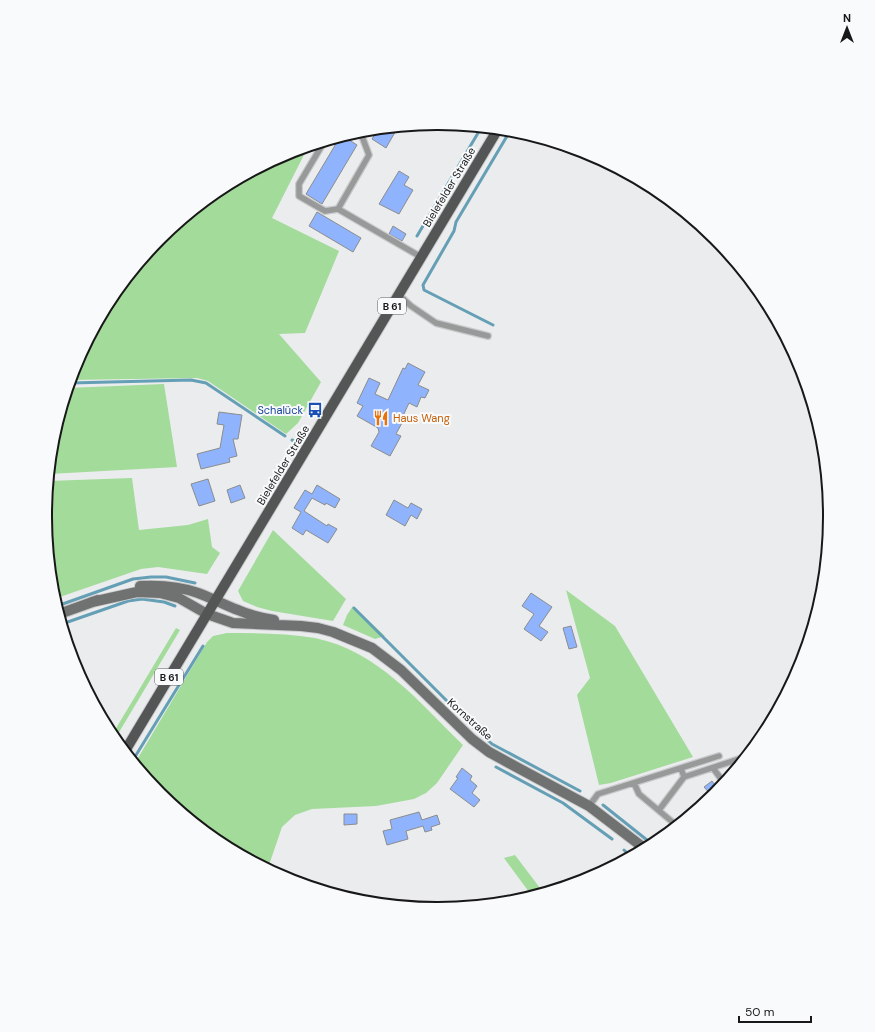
<svg xmlns="http://www.w3.org/2000/svg" width="875" height="1032" viewBox="0 0 875 1032" font-family="'DM Sans',sans-serif">
	<style>
		.green { fill: #a3db9b }
		.lines { fill: none; stroke-linecap: round; stroke-linejoin: round }
		.stream { stroke: #659fb5; stroke-width: 3 }
		.building { fill: #8fb3fd; stroke: #8b8c8d }
		.lane-casing { stroke: #c9cacc; stroke-width: 8 }
		.secondary-casing { stroke: #c9cacc; stroke-width: 12 }
		.primary-casing { stroke: #c9cacc; stroke-width: 12 }
		.lane { stroke: #989999; stroke-width: 5.5 }
		.secondary { stroke: #707171; stroke-width: 10 }
		.primary { stroke: #545555; stroke-width: 10 }
		.labels { text-anchor: middle; dominant-baseline: central; stroke-width: 4; stroke-linejoin: round; paint-order: stroke }
		.shield { fill: #f9fafb; stroke: #5c5c5d; stroke-width: 1 }
		.shield-label { font-size: 10px; font-weight: bold; fill: #181819 }
		.street-label { font-size: 11px; fill: #181819; stroke: #f9fafb }
		.transit-label { font-size: 11px; fill: #164399; stroke: #f9fafb; text-anchor: end }
		.food-label { font-size: 11px; fill: #c56008; stroke: #f9fafb; text-anchor: start }
		.rim { fill: none; stroke: #181819; stroke-width: 2 }
	</style>
	<rect width="100%" height="100%" fill="#ebecee"/>
	<!-- green -->
	<path class="green" d="M308,147L272,218L339,251L305,333L279,334L321,382L298,423L286,434L208,381L197,378L70,380L75,366L111,298L160,238L220,190L288,153Z
		M164,384L177,467L49,474L53,439L68,388Z
		M132,478L139,530L188,525L208,519L212,547L220,553L207,574L158,567L141,569L54,599L53,592L45,516L48,481Z
		M273,530L346,599L333,621L272,611L257,607L243,601L238,591Z
		M566,590L615,626L693,757L611,783L599,785L577,695L590,678Z
		M353,606L385,636L375,639L343,625L347,615Z
		M176,628L180,630L115,739L112,735Z
		M227,633C257,633 287,633 315,638C378,651 420,703 463,745L437,783L426,793L414,799L376,806L312,809L295,815L282,827L268,868L219,842L160,793L135,763L207,642L213,636Z
		M515,855L543,892L532,896L504,858Z"/>
	<g class="lines">
		<!-- stream -->
		<path class="stream" d="M417,236L481,128
			M493,325L424,290L423,285L454,231L456,222L510,131
			M70,383L191,380L206,383L285,436
			M292,440L299,443
			M57,606L133,579L151,577H166L195,583
			M354,608L473,727
			M62,624L128,601L142,599L164,602L175,606
			M480,733L492,744L580,791
			M133,760L203,646
			M496,767L563,803L612,839
			M603,805L652,844
			M624,850L630,856
			M604,870L610,863"/>
	</g>
	<!-- building -->
	<path class="building" d="M398,127L386,148L372,139L378,129Z
		M343,136L357,145L322,204L306,194L340,137Z
		M399,171L409,177L404,185L413,190L399,214L379,204Z
		M317,212L361,238L353,252L309,226Z
		M393,226L406,234L402,241L389,234Z
		M408,363L425,372L418,385L429,390L425,398L421,397L417,407L409,403L401,420L403,421L396,434L401,436L390,456L371,446L379,432L378,428L357,416L363,406L357,403L369,378L380,383L375,394L388,400L403,368L405,369Z
		M219,412L242,415L238,439H233L237,456L229,458L230,462L201,469L197,454L220,448L224,425L217,424Z
		M208,479L215,501L199,506L191,484Z
		M240,485L245,498L231,503L227,490Z
		M317,485L340,499L335,508L326,503L325,505L312,498L304,511L327,526L328,524L337,529L328,543L306,530L303,535L292,528L301,512L294,508L305,490L312,494Z
		M394,500L408,508L411,503L422,509L417,519L411,515L405,526L386,515Z
		M531,593L552,607L539,626L548,632L541,641L524,629L534,614L522,606Z
		M571,626L577,647L569,649L563,628Z
		M462,768L472,776L470,780L477,786L472,793L480,800L474,807L450,789L458,778L456,777Z
		M712,781L718,789L712,796L704,787Z
		M419,812L422,820L437,815L440,824L431,827L432,830L425,832L423,826L406,831L408,839L387,845L383,831L392,829L390,820Z
		M344,814H357V824L344,825Z"/>
	<g class="lines">
		<defs>
			<path id="lane" d="M324,142L299,184V196L325,211L338,209L421,257
				M338,209L369,155L360,131
				M399,295L411,306L436,323L488,336
				M713,768L724,783
				M684,777L745,757
				M634,783L639,794L676,825
				M589,806L598,794L719,756
				M659,810L684,777L681,768"/>
			<path id="secondary" d="M140,586C160,585 179,586 198,593C212,598 224,605 238,610C249,615 262,618 274,620
				M92,602L137,592L160,593L179,598L207,614L233,623L301,626L318,628L333,632L372,648L401,670L472,739L489,752L509,763L589,806L644,848
				M59,614L98,600"/>
			<path id="primary" d="M125,751L498,129"/>
		</defs>
		<!-- lane casing -->
		<use href="#lane" class="lane-casing"/>
		<!-- secondary casing -->
		<use href="#secondary" class="secondary-casing"/>
		<!-- primary casing -->
		<use href="#primary" class="primary-casing"/>
		<!-- lane -->
		<use href="#lane" class="lane"/>
		<!-- secondary -->
		<use href="#secondary" class="secondary"/>
		<!-- primary -->
		<use href="#primary" class="primary"/>
	</g>
	<!-- icons -->
	<defs>
		<symbol id="bus-bare" viewBox="-9 -9 18 18"><path d="M-5-6H5V4H4V6H2V4H-2V6H-4V4H-5ZM-3.5-4V0h7V-4ZM-3.5 1.2v1.5H-2V1.2ZM2 1.2v1.5H3.5V1.2Z" fill="#1a4fb4" stroke="#f9fafb" stroke-width="2.5" paint-order="stroke"/></symbol>
		<symbol id="restaurant-bare" viewBox="-9 -9 18 18"><path d="M-5-6h1v4h1v-4h1v4h1v-4h1v5L-1.5 .5V6h-2V.5L-5-1ZM5-6V6H3V1.5H1.5Q1.5-4 5-6Z" fill="#e8710a" stroke="#f9fafb" stroke-width="2.5" paint-order="stroke"/></symbol>
	</defs>
	<g fill-rule="evenodd">
		<use href="#bus-bare" x="304" y="399" width="22" height="22"/>
		<use href="#restaurant-bare" x="370" y="407" width="22" height="22"/>
	</g>
	<g class="labels">
		<!-- shield labels -->
		<g class="shield">
			<rect x="378" y="298" width="28" height="16" rx="3"/>
			<rect x="155" y="669" width="28" height="16" rx="3"/>
		</g>
		<g class="shield-label">
			<text x="392" y="306">B 61</text>
			<text x="169" y="677">B 61</text>
		</g>
		<!-- street labels -->
		<g class="street-label">
			<text transform="translate(449 187) rotate(-59)">Bielefelder Straße</text>
			<text transform="translate(283 465) rotate(-59)">Bielefelder Straße</text>
			<text transform="translate(470 719) rotate(42)">Kornstraße</text>
		</g>
		<!-- transit labels -->
		<g class="transit-label">
			<text x="303" y="410">Schalück</text>
		</g>
		<!-- food labels -->
		<g class="food-label">
			<text x="393" y="418">Haus Wang</text>
		</g>
	</g>
	<!-- crop -->
	<path d="M0 0H875V1032H0ZM437 130H438A385 385 0 0 1 823 515V517A385 385 0 0 1 438 902H437A385 385 0 0 1 52 517V515A385 385 0 0 1 437 130Z" fill="#f9fafb" fill-rule="evenodd"/>
	<path class="rim" d="M437 130H438A385 385 0 0 1 823 515V517A385 385 0 0 1 438 902H437A385 385 0 0 1 52 517V515A385 385 0 0 1 437 130Z"/>
	<!-- north arrow -->
	<g transform="translate(847 28)" stroke="#f9fafb" stroke-width="3" paint-order="stroke">
	<path d="M0-3L7 15L0 10L-7 15Z" fill="#181819"/>
	<text y="-6" font-size="11" font-weight="bold" text-anchor="middle" fill="#181819">N</text>
	</g>
	<!-- scale -->
	<path d="M739 1016v6h72v-6" fill="none" stroke="#181819" stroke-width="2"/>
	<text x="745" y="1016" font-size="12" fill="#181819" stroke="#f9fafb" stroke-width="3" paint-order="stroke">50 m</text>
</svg>
